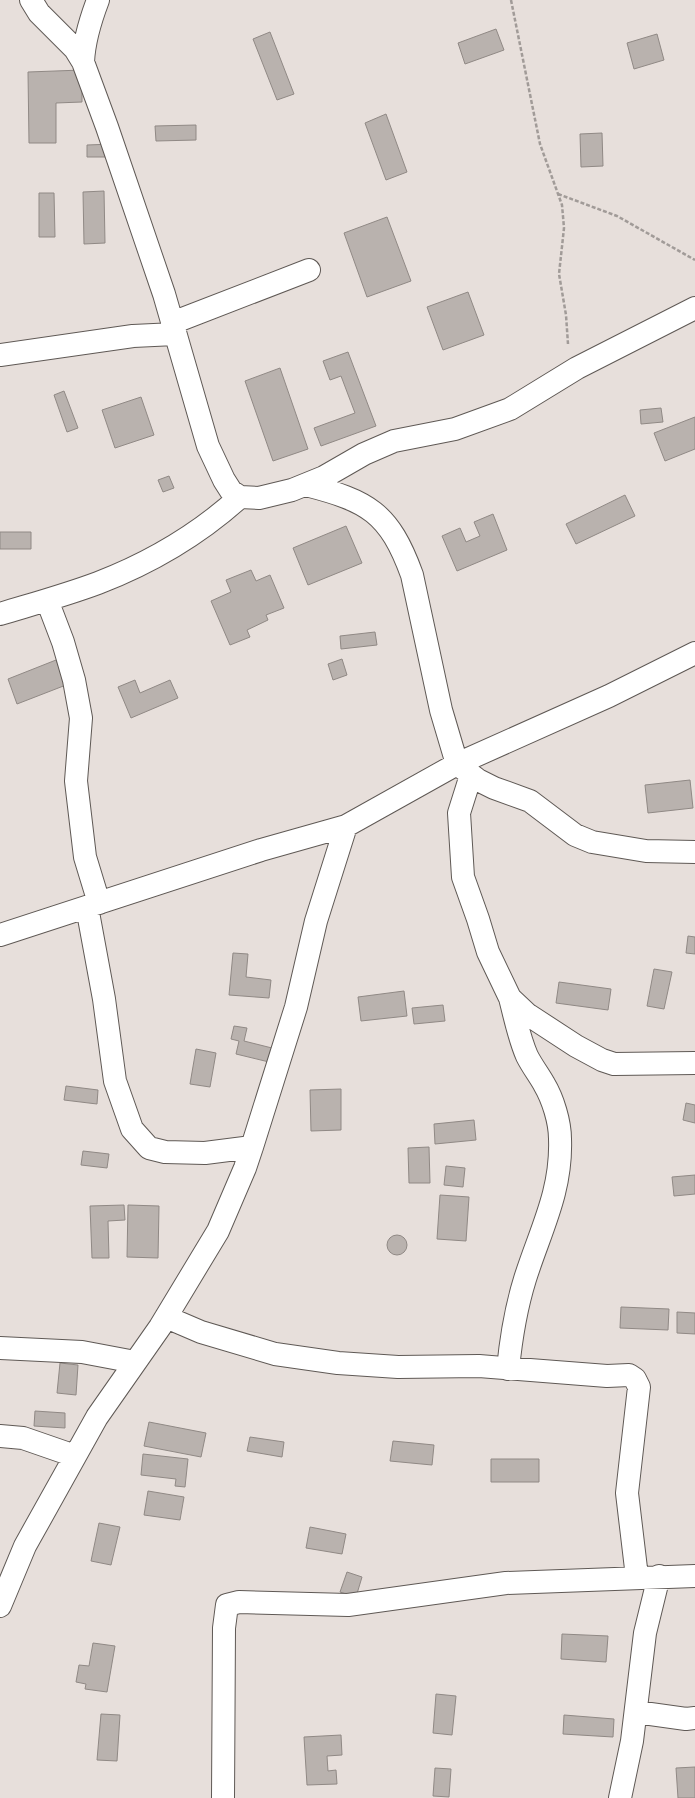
<svg xmlns="http://www.w3.org/2000/svg" width="695" height="1798" viewBox="0 0 695 1798" font-family="Lato,sans-serif">
	<style>
		.building { fill: #b9b2ae; stroke: #908985 }
		.lines { fill: none; stroke-linecap: round; stroke-linejoin: round }
		.street-casing { stroke: #5f5955; stroke-width: 24 }
		.path { stroke: #a19b98; stroke-width: 2.5; stroke-dasharray: 4 2; stroke-linecap: butt }
		.street { stroke: #fff; stroke-width: 22 }
	</style>
	<rect width="100%" height="100%" fill="#e7dfdb"/>
	<!-- building -->
	<path class="building" d="M496,29L504,50L465,64L458,43Z
		M270,32L294,94L277,100L253,39Z
		M657,34L664,60L634,69L627,43Z
		M82,70V102L56,103V143H29L28,72Z
		M386,114L407,172L386,180L365,123Z
		M196,125V140L156,141L155,126Z
		M602,133L603,166L581,167L580,134Z
		M113,144V157H87V145Z
		M104,191L105,243L84,244L83,192Z
		M39,193H54L55,237H39Z
		M387,217L411,281L367,297L344,233Z
		M468,292L484,335L443,350L427,307Z
		M348,352L376,426L321,446L314,428L355,413L341,376L330,380L323,361Z
		M280,368L308,449L273,461L245,381Z
		M64,391L78,428L67,432L54,395Z
		M141,397L154,435L115,448L102,410Z
		M661,408L663,422L641,424L640,410Z
		M695,417V449L665,461L654,433Z
		M169,476L174,488L163,492L158,480Z
		M625,495L635,516L576,544L566,524Z
		M493,514L507,550L457,571L442,536L460,528L466,542L480,536L474,522Z
		M346,526L362,563L308,585L293,548Z
		M0,532H31V549H0Z
		M251,570L256,581L270,575L284,608L266,615L268,620L247,630L250,637L230,645L211,601L231,592L226,580Z
		M375,632L377,645L341,649L340,636Z
		M342,659L347,675L333,680L328,664Z
		M56,660L66,685L17,704L8,679Z
		M135,680L140,693L170,680L178,698L131,718L118,687Z
		M690,780L693,808L648,813L645,785Z
		M688,936L695,937V954L686,953Z
		M233,953L248,954L246,977L271,980L269,998L229,995Z
		M654,969L672,972L664,1009L647,1006Z
		M559,982L611,989L608,1010L556,1003Z
		M404,991L407,1016L361,1021L358,997Z
		M443,1005L445,1021L414,1024L412,1008Z
		M234,1026L247,1028L244,1041L272,1048L269,1062L236,1054L239,1041L231,1039Z
		M196,1049L216,1053L210,1087L190,1084Z
		M66,1086L98,1090L97,1104L64,1100Z
		M341,1089V1130L311,1131L310,1090Z
		M686,1103L695,1105V1123L683,1120Z
		M474,1120L476,1140L435,1144L434,1124Z
		M429,1147L430,1183H409L408,1148Z
		M83,1151L109,1154L107,1168L81,1165Z
		M446,1166L465,1168L463,1187L444,1185Z
		M695,1175V1194L674,1196L672,1177Z
		M440,1195L469,1197L466,1241L437,1239Z
		M124,1205L125,1220L108,1221L109,1258H92L90,1206Z
		M128,1205L159,1206L158,1258L127,1257Z
		M387 1245a10 10 0 1 1 20 0a10 10 0 1 1-20 0Z
		M621,1307L669,1309L668,1330L620,1328Z
		M677,1312L695,1313V1334L677,1333Z
		M60,1363L78,1365L76,1395L57,1393Z
		M35,1411L65,1413V1428L34,1426Z
		M149,1422L206,1433L201,1457L144,1446Z
		M250,1437L284,1442L282,1457L247,1451Z
		M393,1441L434,1445L432,1465L390,1461Z
		M143,1454L188,1459L185,1487L175,1486L176,1479L141,1475Z
		M491,1459H539V1482H491Z
		M148,1491L184,1497L180,1520L144,1515Z
		M99,1523L120,1527L111,1565L91,1561Z
		M310,1527L346,1534L342,1554L306,1548Z
		M347,1572L362,1577L356,1597L340,1592Z
		M562,1634L608,1636L606,1662L561,1659Z
		M93,1643L115,1646L107,1692L85,1689L86,1684L76,1682L79,1665L89,1666Z
		M436,1694L456,1696L452,1735L433,1733Z
		M101,1714L120,1715L117,1761L97,1760Z
		M564,1715L614,1719L613,1737L563,1734Z
		M341,1735L342,1755L327,1756L328,1771L336,1770L337,1784L307,1785L304,1737Z
		M695,1767V1798H678L676,1768Z
		M435,1768L451,1769L449,1797L433,1796Z"/>
	<g class="lines">
		<defs>
			<path id="street" d="M31,0L39,13L75,49L83,62L107,127L164,294L208,446L224,480L231,491L240,497L259,498L292,490L324,477L364,454L394,441L455,429L510,409L577,368L695,308
				M83,62C84,40 90,21 98,0
				M172,323L309,270
				M0,355L133,336L175,334
				M306,485C368,501 389,512 412,575L441,710L457,764L478,780L494,788L530,801L575,835L592,842L646,851L695,852
				M47,600L63,642L74,680L81,718L76,781L85,857L99,903
				M0,614C33,604 66,595 98,583C150,563 199,534 240,497
				M471,775L459,813L463,877L478,919L488,952L510,998L527,1014L576,1046L602,1060L614,1064L695,1063
				M87,907L104,999L115,1081L132,1129L149,1148L165,1152L205,1153L252,1147
				M0,935L261,850L346,826L457,764L609,696L695,653
				M166,1317L201,1332L275,1354L338,1363L398,1367L479,1366L607,1376L629,1375L635,1379L639,1387L627,1493L637,1577
				M0,1348L82,1352L135,1362
				M508,1369C511,1338 516,1308 525,1279C540,1231 562,1192 560,1139C560,1122 553,1099 544,1084C539,1075 532,1066 527,1056C519,1038 515,1017 510,998
				M0,1436L23,1438L75,1456
				M0,1606L25,1546L97,1417L160,1327L218,1231L245,1168L252,1147L296,1007L316,921L346,826
				M636,1712L686,1719L695,1718
				M223,1798L224,1628L227,1605L239,1602L348,1605L506,1583L695,1576
				M620,1798L632,1741L645,1633L659,1576"/>
		</defs>
		<!-- street casing -->
		<use href="#street" class="street-casing"/>
		<!-- path -->
		<path class="path" d="M511,0L540,144L562,205L564,228L559,274L566,315L568,344
			M558,194L617,216L695,260"/>
		<!-- street -->
		<use href="#street" class="street"/>
	</g>
</svg>
